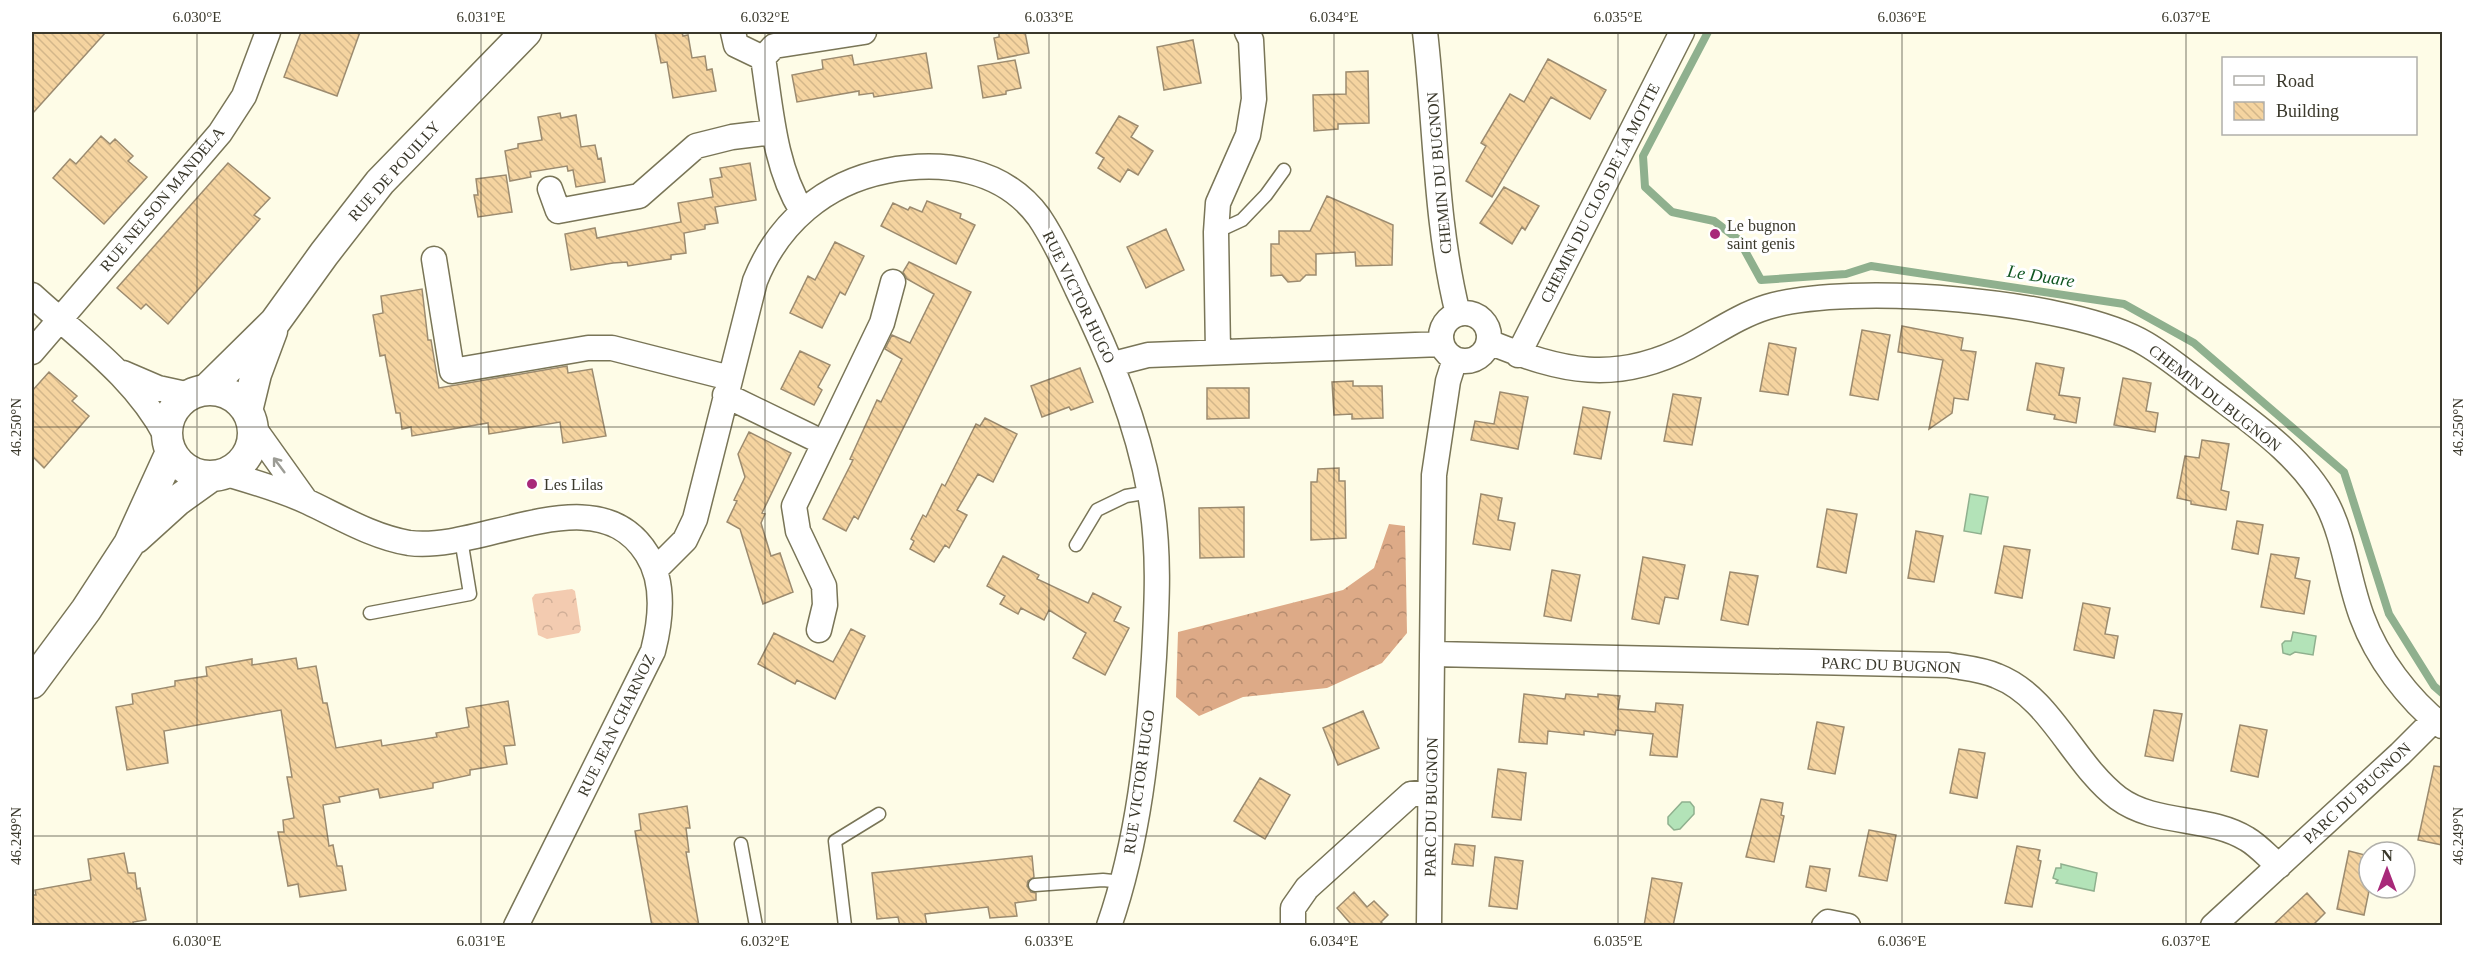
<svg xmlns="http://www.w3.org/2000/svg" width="2474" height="957" viewBox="0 0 2474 957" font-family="'Times New Roman',serif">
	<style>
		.forest { fill: url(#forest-crowns) }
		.park { fill: url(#park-crowns) }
		.water { fill: #b3e3b8; stroke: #8fb08e; stroke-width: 1.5 }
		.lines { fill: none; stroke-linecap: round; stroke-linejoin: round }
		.stream { stroke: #8fb08e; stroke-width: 8 }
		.building { fill: url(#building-back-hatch); stroke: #9c8b6f; stroke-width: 1.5 }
		.service-casing { stroke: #797557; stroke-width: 15 }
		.minor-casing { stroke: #797557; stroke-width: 27 }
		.tertiary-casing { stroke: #797557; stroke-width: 33 }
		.service { stroke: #fff; stroke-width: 12 }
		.minor { stroke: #fff; stroke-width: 24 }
		.tertiary { stroke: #fff; stroke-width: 30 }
		.oneway { stroke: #9c9c95 }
		.ticks { fill: none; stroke: #3a382b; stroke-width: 1.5; stroke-opacity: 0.45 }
		.poi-dot { fill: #a82979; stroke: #fff; stroke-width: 2 }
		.labels { text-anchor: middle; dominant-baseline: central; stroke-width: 6; stroke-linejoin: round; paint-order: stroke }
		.street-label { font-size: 16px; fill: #3a382b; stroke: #fff }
		.poi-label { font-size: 16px; fill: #3a382b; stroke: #fff; text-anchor: start }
		.water-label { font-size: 18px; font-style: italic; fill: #115622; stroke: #fff }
		.neatline { fill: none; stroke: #3a382b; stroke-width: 2 }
		.ticks-label { font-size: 15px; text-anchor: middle; fill: #3a382b }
	</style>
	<defs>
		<pattern id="forest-crowns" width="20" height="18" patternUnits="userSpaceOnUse" patternTransform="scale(1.5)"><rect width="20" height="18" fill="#ddaa87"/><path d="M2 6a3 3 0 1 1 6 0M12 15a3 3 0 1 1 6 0" fill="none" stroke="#b48b6f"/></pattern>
		<pattern id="park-crowns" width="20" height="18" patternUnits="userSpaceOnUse" patternTransform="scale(1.5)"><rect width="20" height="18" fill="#f3cbb0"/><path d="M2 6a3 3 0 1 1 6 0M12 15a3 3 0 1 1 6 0" fill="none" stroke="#d1af98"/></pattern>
		<pattern id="building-back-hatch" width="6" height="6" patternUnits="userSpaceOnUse" patternTransform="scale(1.5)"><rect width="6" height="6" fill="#f5d4a0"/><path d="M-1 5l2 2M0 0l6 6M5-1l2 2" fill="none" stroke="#d3b78a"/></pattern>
	</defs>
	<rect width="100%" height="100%" fill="#fefce7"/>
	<!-- forest -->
	<path class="forest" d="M1389,524L1405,526L1407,633L1382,663L1327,688L1243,697L1199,716L1176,697L1178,632L1343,590L1374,568Z"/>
	<!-- park -->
	<path class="park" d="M572,589L575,591L581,630L579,633L547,639L538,635L532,598L535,594Z"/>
	<!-- water -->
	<path class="water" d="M1970,494L1988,497L1981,534L1964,531Z
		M2293,632L2316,636L2313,655L2295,652L2290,655L2283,653L2282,644L2285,641H2291Z
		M1682,802H1690L1694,807V814L1680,829L1674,830L1668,824V817Z
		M2061,864L2097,873L2094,891L2056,883L2058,880L2053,878L2056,868H2061Z"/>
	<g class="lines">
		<!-- stream -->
		<path class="stream" d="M1708,32L1643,156L1645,187L1672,212L1714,221L1739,240L1761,280L1846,274L1871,266L2124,304L2194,343L2344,472L2389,614L2434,686L2442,693"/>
	</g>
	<!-- building -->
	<path class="building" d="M32,32H106L32,114Z
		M301,32H360L337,96L284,77Z
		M655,32H682L683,36L688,35L692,58L705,56L707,70L712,69L716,91L673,98L667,62L661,63Z
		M999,32H1025L1029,53L998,59L994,38L999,37Z
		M1193,40L1201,83L1164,90L1157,47Z
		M926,53L932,88L874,97L873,93L859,95V91L797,102L792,75L823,69L822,60L852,55L854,65Z
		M1548,59L1606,90L1590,119L1551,97L1492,197L1466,181L1486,146L1481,143L1510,94L1524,102Z
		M1015,60L1021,88L1006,91V94L983,98L978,66Z
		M1368,71L1369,123L1338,124V129L1314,131L1313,95L1346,94V72Z
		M560,113L561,118L576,115L581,147L595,145L598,159L601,158L605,182L576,187L573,170L568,171L567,166L530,172L531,177L510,181L505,151L518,148V144L542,140L538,117Z
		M1119,116L1138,126L1131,137L1153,151L1138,175L1128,169L1120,182L1098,168L1104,158L1096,153Z
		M101,136L110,144L115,139L133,156L128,161L147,177L104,224L53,178L70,159L76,164Z
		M228,163L270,198L254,215L260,219L168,324L146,304L141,309L117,288Z
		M750,163L756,200L715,207L718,223L705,225V229L684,233L686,253L671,255V259L628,266L627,262L613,263L571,270L565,234L595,228L597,238L681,222L678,203L713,197L710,179L722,177L720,168Z
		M506,175L512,212L478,217L474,195H478L476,179Z
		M1504,187L1539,206L1525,230L1522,227L1512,244L1480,223Z
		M1327,196L1393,225L1392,265L1356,266L1355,252L1316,254V275H1306L1300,281L1288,282L1282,275L1271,276V244H1279V231H1310Z
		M927,201L961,214L960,218L975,225L956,264L881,226L893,203L908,210L910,207L922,212Z
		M1166,229L1184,270L1146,288L1127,247Z
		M835,242L864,256L845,295L840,292L822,328L790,313L808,276L815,280Z
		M909,262L971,292L858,519L854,516L846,531L823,519L853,460L850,459L877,400L881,402L902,359L885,349L892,335L910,343L934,294L907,279L903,272Z
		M422,289L428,340H431L439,388L567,366L568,373L592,369L606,436L563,443L560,422L489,434L488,423L412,436L411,427L402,429L400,413H396L385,355L380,356L373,315L383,313L381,296Z
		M1902,326L1963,338L1961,350L1976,352L1968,400L1954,398L1952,413L1929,429L1943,360L1898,352Z
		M1862,330L1890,335L1878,400L1850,395Z
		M1769,343L1796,348L1788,395L1760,391Z
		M800,351L830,365L818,387L822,390L814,405L781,389Z
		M2036,363L2064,368L2059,395L2080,398L2076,423L2054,419L2055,415L2027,410Z
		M1080,368L1093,402L1071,410L1069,407L1042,417L1031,386Z
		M49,372L77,396L72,401L89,416L44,468L32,456V391Z
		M2123,378L2151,383L2146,411L2158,413L2155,432L2114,425Z
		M1353,381V386H1382L1383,418L1352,419V414L1334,415L1332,382Z
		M1207,388H1249V418L1207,419Z
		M1500,392L1528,397L1518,449L1471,440L1475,421L1494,424Z
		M1673,394L1701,398L1692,445L1664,441Z
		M1583,407L1610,412L1601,459L1574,454Z
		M985,418L1017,434L993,482L978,474L957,510L967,515L949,548L945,545L934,562L910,549L914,541L911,539L923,515L926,517L942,484L945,486L976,424L980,426Z
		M749,432L791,453L762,513L765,514L761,523L771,556L780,553L793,592L763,604L740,529L727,522L737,501L734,500L745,477L738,454Z
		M2202,440L2229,444L2221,490L2229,492L2226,510L2191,504V501L2177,498L2185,456L2199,458Z
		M1339,468V481H1345L1346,538L1311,540V482H1317L1318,469Z
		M1481,494L1502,498L1498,520L1515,523L1510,550L1473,544Z
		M1244,507V557L1200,558L1199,508Z
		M1827,509L1857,514L1846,573L1817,567Z
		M2237,521L2263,525L2258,554L2232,549Z
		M1916,531L1943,536L1934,582L1908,578Z
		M2004,546L2030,550L2022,598L1995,593Z
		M2271,554L2299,558L2295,578L2310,581L2304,614L2261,607Z
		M1003,556L1039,575L1037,579L1088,603L1093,593L1121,607L1114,621L1129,628L1105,675L1073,658L1086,633L1049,610L1044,620L1021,608L1018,614L1000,604L1005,596L987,586Z
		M1643,557L1685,565L1678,599L1665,597L1659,624L1632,619Z
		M1552,570L1580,575L1571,621L1544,616Z
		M1730,572L1758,576L1748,625L1721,620Z
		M2083,603L2110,608L2105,634L2118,636L2114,658L2074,650Z
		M851,629L865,636L835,699L797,680L795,684L758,664L774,633L833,662Z
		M296,658L298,669L316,666L323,703H327L336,748L381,740L382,746L437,737L436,733L469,727L466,708L508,701L515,745L504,746L507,764L470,770V775L433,783V788L380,798L378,789L339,797L340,802L323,805L329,846L333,845L337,866H342L346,890L300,897L298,884L288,886L278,832H284L283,820L294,818L287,777H292L281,710L164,731L168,763L127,770L116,707L133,704L132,694L175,686V681L207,676L206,667L252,659V665Z
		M1524,694L1565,699L1566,694L1598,697V694L1620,696L1618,709L1655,712L1656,703L1683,705L1677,757L1650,755L1653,734L1616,730L1615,735L1584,731V735L1548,731L1547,744L1519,742Z
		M2154,710L2182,714L2173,761L2145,756Z
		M1363,711L1379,748L1338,765L1323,728Z
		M1817,722L1844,727L1835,774L1808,769Z
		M2240,725L2267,730L2258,777L2231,771Z
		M1959,749L1985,753L1977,798L1950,793Z
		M2434,766L2442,767V845L2418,840Z
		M1498,769L1526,773L1521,820L1492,817Z
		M1260,778L1290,795L1265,839L1234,821Z
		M1761,799L1783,803L1781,815L1784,816L1774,862L1746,857Z
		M687,806L690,828H686L689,852H686L699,926H652L635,831L641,830L639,814Z
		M1869,830L1896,835L1887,881L1859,876Z
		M1455,844L1475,846L1473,866L1452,864Z
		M2017,846L2040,850L2038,860L2041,861L2032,907L2005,903Z
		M2349,851L2369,856V891L2364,915L2337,909Z
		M124,853L128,873H135L137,889L140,888L146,920L133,922L134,926H32V895H36L35,890L91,880L88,859Z
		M1032,856L1034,877L1028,881L1027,886L1031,892L1036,893V900L1015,903L1017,916L990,918L988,907L925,914L927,926H900L898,917L877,919L872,873Z
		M1495,857L1523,861L1517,909L1489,906Z
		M1810,866L1830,869L1826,891L1806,887Z
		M1652,878L1682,883L1673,926H1644Z
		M1354,892L1367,907L1374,901L1388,915L1381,922L1385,926H1347L1350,923L1337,908Z
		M2307,893L2325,913L2312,926H2272Z"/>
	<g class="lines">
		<defs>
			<path id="service" d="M1216,232L1242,220L1266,195L1284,170
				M1076,545L1097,510L1126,496L1150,492
				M370,613L470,594L461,539
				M741,844L756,926
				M1035,885L1103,880L1123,882
				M845,926L835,841L879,814"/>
			<path id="minor" d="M733,32L736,45L763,58
				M1425,32C1436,126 1435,222 1458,314
				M550,189L558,211L639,196L696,146L732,137L774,132
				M802,211C774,166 771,109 763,58L774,46L864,32
				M434,259L452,371L588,348H612L730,378
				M32,295C80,339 135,377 166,436
				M1441 337a24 24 0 1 1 48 0a24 24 0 1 1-48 0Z
				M1489,342C1562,372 1615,384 1688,347C1715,333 1738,316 1767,307C1849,282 2073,300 2146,344C2168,357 2188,374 2208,389C2251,422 2301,455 2327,504C2345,539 2348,580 2362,617C2377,658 2408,699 2442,726
				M1218,351L1216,232L1218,203L1248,135L1254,99L1251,40L1247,32
				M32,352L220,133L244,96L268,32
				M1518,355L1682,32
				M1113,364L1148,355L1442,344
				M123,373L158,388L190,395
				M725,395L824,443
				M254,428L306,501
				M227,474C254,482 282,490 308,502C340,517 373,537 409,543C481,553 597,473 647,554C665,582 661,620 653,651L516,926
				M655,570L685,540L695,519L755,281C778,223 825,183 886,171C942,160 1003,168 1039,217C1054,239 1066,265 1077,289C1109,354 1137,422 1150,494C1160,548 1157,603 1154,657C1148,748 1139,839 1109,926
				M819,630L825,605L824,586L798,531L794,506L882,323L893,282
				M1433,654L1948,665C1964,668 1982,669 1997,676C2051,697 2073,764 2118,798C2156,826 2208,815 2247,839C2259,846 2269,858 2279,866
				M1293,926V908L1307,888L1411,794L1430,792
				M1429,926L1434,475L1448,381L1455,359
				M1824,926L1828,922L1848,926
				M2213,926L2400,754L2435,719"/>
			<path id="tertiary" d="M167 433a43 43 0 1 1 86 0a43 43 0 1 1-86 0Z
				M206,390L275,322L324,254L380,182L526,32
				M247,411L256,374L272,331
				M136,538L178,500L210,477
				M32,683L86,610L129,544L171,452"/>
		</defs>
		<!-- service casing -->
		<use href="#service" class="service-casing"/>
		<!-- minor casing -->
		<use href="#minor" class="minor-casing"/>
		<!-- tertiary casing -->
		<use href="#tertiary" class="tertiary-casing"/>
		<!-- service -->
		<use href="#service" class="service"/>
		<!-- minor -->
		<use href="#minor" class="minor"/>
		<!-- tertiary -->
		<use href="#tertiary" class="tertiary"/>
	</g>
	<!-- one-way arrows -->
	<defs><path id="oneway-shaft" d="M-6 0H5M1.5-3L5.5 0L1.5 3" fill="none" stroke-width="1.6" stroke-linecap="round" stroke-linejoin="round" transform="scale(1.5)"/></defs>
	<use class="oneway" href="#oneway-shaft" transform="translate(279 465) rotate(-127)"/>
	<!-- ticks -->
	<path class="ticks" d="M197,32V926M481,32V926M765,32V926M1049,32V926M1334,32V926M1618,32V926M1902,32V926M2186,32V926M32,427H2442M32,836H2442"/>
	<!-- markers -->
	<g class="poi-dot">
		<circle cx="1715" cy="234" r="6"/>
		<circle cx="532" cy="484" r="6"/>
	</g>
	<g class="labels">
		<!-- street labels -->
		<g class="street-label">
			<text transform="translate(394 171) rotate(-48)">RUE DE POUILLY</text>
			<text transform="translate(1439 173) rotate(-95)">CHEMIN DU BUGNON</text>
			<text transform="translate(1600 193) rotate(-63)">CHEMIN DU CLOS DE LA MOTTE</text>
			<text transform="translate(162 199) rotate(-50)">RUE NELSON MANDELA</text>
			<text transform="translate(1079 297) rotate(64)">RUE VICTOR HUGO</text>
			<text transform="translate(2215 398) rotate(38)">CHEMIN DU BUGNON</text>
			<text transform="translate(1891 665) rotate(2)">PARC DU BUGNON</text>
			<text transform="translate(616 725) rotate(-64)">RUE JEAN CHARNOZ</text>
			<text transform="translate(1139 782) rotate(-82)">RUE VICTOR HUGO</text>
			<text transform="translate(2357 793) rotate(-43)">PARC DU BUGNON</text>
			<text transform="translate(1431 807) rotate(-89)">PARC DU BUGNON</text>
		</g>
		<!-- poi labels -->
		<g class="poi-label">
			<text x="1727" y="225">Le bugnon<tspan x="1727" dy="18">saint genis</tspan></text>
			<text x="544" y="484">Les Lilas</text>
		</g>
		<!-- water labels -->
		<g class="water-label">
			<text transform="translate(2041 276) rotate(9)">Le Duare</text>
		</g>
	</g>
	<!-- border -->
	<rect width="2474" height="957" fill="none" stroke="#ffffff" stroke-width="66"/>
	<!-- legend -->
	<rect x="2222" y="57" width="195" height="78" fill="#ffffff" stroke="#b0afaa" stroke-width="1.5"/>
	<rect x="2234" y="76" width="30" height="9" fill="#ffffff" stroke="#b0afaa" stroke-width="1.5"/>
	<text x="2276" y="87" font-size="18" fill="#3a382b">Road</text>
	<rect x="2234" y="102" width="30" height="18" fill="url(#building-back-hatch)" stroke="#b0afaa" stroke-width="1.5"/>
	<text x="2276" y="117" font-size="18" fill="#3a382b">Building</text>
	<!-- north arrow -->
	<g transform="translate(2387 870)"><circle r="28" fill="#ffffff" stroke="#b0afaa" stroke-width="1.5"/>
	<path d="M0-4.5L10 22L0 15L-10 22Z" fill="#a82979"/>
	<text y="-9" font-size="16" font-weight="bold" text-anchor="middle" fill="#3a382b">N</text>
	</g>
	<rect x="33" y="33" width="2408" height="891" class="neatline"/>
	<g class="ticks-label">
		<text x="197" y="22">6.030°E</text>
		<text x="481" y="22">6.031°E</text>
		<text x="765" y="22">6.032°E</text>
		<text x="1049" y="22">6.033°E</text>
		<text x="1334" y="22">6.034°E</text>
		<text x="1618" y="22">6.035°E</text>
		<text x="1902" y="22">6.036°E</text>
		<text x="2186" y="22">6.037°E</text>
		<text transform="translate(16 427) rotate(-90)" y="5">46.250°N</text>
		<text transform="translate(2458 427) rotate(-90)" y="5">46.250°N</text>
		<text transform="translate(16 836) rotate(-90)" y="5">46.249°N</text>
		<text transform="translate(2458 836) rotate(-90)" y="5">46.249°N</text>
		<text x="197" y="946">6.030°E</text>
		<text x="481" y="946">6.031°E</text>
		<text x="765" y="946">6.032°E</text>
		<text x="1049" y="946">6.033°E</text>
		<text x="1334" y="946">6.034°E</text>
		<text x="1618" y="946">6.035°E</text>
		<text x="1902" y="946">6.036°E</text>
		<text x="2186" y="946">6.037°E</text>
	</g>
</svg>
